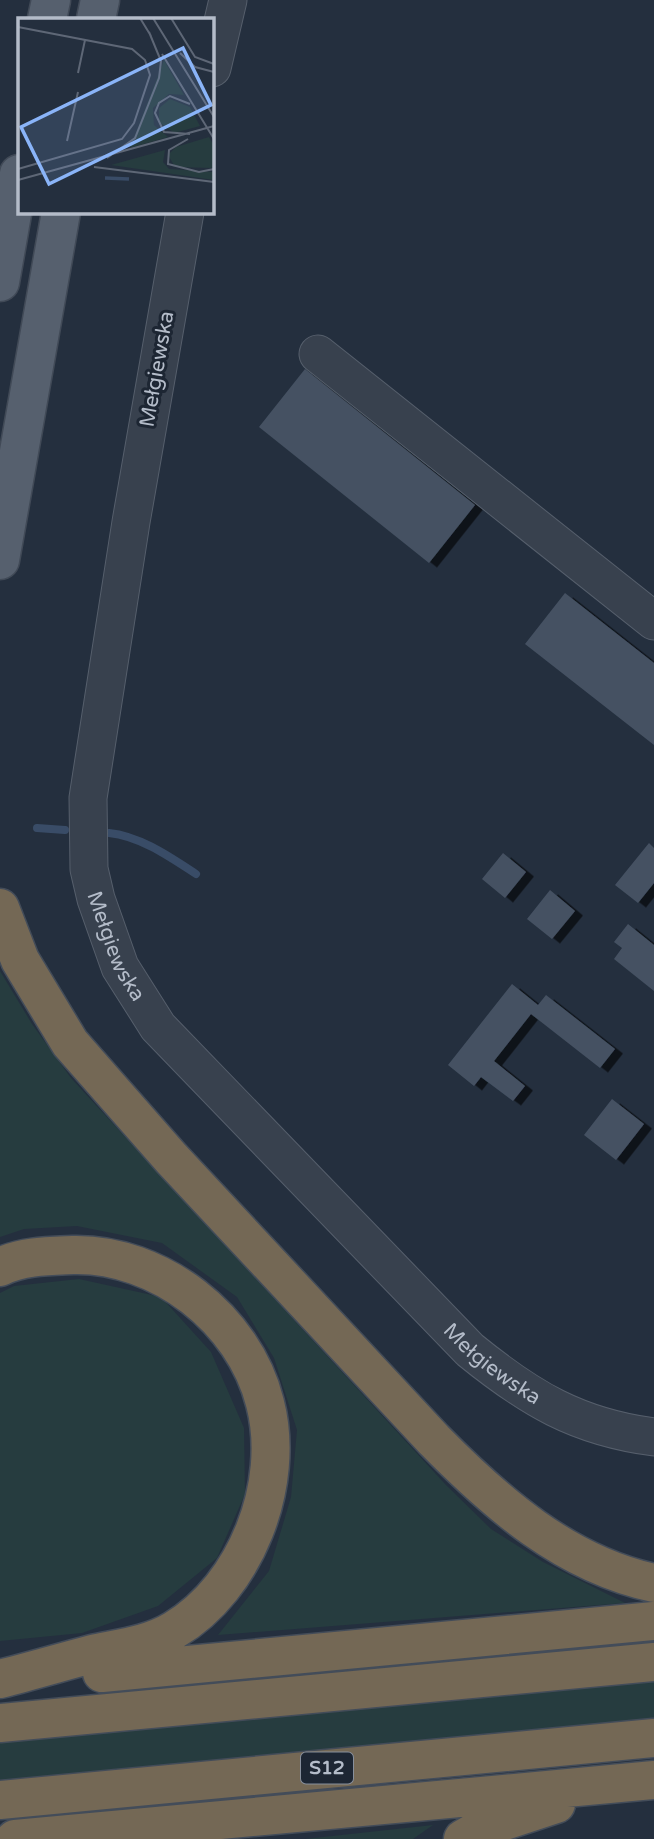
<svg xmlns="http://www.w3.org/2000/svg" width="654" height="1839" viewBox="0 0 654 1839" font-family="'Varela Round',sans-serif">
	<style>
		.green { fill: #263c3f }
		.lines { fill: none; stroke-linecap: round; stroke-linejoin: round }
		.stream { stroke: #394c67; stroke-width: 8 }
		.building { fill: #455162; filter: url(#shadow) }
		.minor-casing { stroke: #565f6c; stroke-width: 39 }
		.major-casing { stroke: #414a57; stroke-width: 41 }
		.highway-casing { stroke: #434c59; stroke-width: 41 }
		.minor { stroke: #38414e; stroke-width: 37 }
		.major { stroke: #56606e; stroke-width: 38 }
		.highway { stroke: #746855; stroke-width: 38 }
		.labels { text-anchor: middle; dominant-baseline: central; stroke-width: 6; stroke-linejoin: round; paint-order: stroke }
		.shield { fill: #1d2633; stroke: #878f9c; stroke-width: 2 }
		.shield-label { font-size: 19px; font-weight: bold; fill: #b4bcc9 }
		.street-label { font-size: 21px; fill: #b4bcc9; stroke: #1d2633 }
		.inset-river { fill: none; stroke: #394c67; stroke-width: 3.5 }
		.inset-road { fill: none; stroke: #5e6776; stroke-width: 2 }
		.view { fill: #8ab4f8; fill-opacity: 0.15; stroke: #8ab4f8; stroke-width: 3.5 }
		.inset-edge { fill: none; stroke: #b4bcc9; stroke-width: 3.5 }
	</style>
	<defs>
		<filter id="shadow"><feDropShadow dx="8" dy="4.5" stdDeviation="0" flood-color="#0009"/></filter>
	</defs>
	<rect width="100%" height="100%" fill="#242f3e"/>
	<!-- green -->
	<path class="green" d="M0,971L32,1024L71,1078L446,1485L491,1529L543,1562L625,1603L218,1635L269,1571L291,1497L297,1430L274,1358L237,1297L162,1243L77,1226L24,1229L0,1237Z
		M79,1279L161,1297L211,1352L244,1428L245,1494L217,1558L158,1606L82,1633L0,1641V1293L14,1286Z
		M654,1678V1721L0,1784V1742Z
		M433,1825L413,1839H305Z"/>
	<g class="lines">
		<!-- stream -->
		<path class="stream" d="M37,828L65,830
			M109,833C140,836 170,857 196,874"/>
	</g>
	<!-- building -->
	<path class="building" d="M305,369L475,505L429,563L259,427Z
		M565,593L654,663V745L525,644Z
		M649,843L654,848V883L638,903L615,885Z
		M503,853L526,872L505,898L482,879Z
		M550,890L575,911L552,939L527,919Z
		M628,924L654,945V991L614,959L622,948L614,942Z
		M512,984L538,1005L546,995L615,1049L600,1068L531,1014L494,1061L525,1086L513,1101L481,1077L474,1086L448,1065Z
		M612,1099L644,1124L616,1160L584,1135Z"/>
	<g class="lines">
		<defs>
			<g id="minor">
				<path d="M212,68L228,0"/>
				<path id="s1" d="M185,212L131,522L88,798L89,869L96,899L120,967L158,1027L470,1350C529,1398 577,1427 654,1437"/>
				<path d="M318,354L654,621"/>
			</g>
			<path id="major" d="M47,19L51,0
				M96,19L100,0
				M0,282L19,174
				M0,560L61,212"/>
			<path id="highway" d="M0,908L20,960L70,1043L171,1158L434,1440C496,1503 565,1564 654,1583
				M0,1267C22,1256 49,1256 73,1255C159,1253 244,1319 265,1403C286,1484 246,1587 174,1630C149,1645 120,1648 92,1654C62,1662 31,1671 0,1679
				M102,1673L654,1621
				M0,1723L654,1662
				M0,1800L654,1738
				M15,1839L654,1780
				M463,1839L480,1829L556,1804"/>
		</defs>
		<!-- minor casing -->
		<use href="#minor" class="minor-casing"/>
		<!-- major casing -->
		<use href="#major" class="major-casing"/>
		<!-- highway casing -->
		<use href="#highway" class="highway-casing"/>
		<!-- minor -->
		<use href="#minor" class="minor"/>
		<!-- major -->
		<use href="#major" class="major"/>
		<!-- highway -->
		<use href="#highway" class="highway"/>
	</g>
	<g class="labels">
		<!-- shield labels -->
		<rect class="shield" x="301" y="1752.5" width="52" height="31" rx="5"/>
		<g class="shield-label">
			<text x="327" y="1768">S12</text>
		</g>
		<!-- street labels -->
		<g class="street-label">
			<text transform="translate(157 369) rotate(-80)">Mełgiewska</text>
			<text stroke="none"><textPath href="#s1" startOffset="747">Mełgiewska</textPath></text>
			<text stroke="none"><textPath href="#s1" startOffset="1314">Mełgiewska</textPath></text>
		</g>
	</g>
	<!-- overview -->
	<g transform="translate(18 18)">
		<rect width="196" height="196" fill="#242f3e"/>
		<path d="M146,42L166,77L151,76L135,90L136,107L150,119L112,130ZM152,81L172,89L182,108L156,115L141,104V90ZM191,119L196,128L194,150L157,149L150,137L158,129ZM147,132L145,144L151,151L196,154V162L93,147Z" fill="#263c3f"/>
		<path class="inset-river" d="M87,160L111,161"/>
		<path class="inset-road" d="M122,0L133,18M135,0L196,99M153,0L177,39L196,46M0,9L114,31L127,42L132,57L116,105L104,121L0,151M162,35L177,49L196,54M144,36L196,121M60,55L67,22M172,116L146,114L137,95L141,85L152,78L172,86M170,121L151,132L150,146L181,154L196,151M49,123L60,74M89,140L117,120L141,60L143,43L131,14M76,149L196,164M0,162L196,108"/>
		<path class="view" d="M165,30L193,87L31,166L3,109Z"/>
		<rect width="196" height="196" class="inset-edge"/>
	</g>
</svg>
